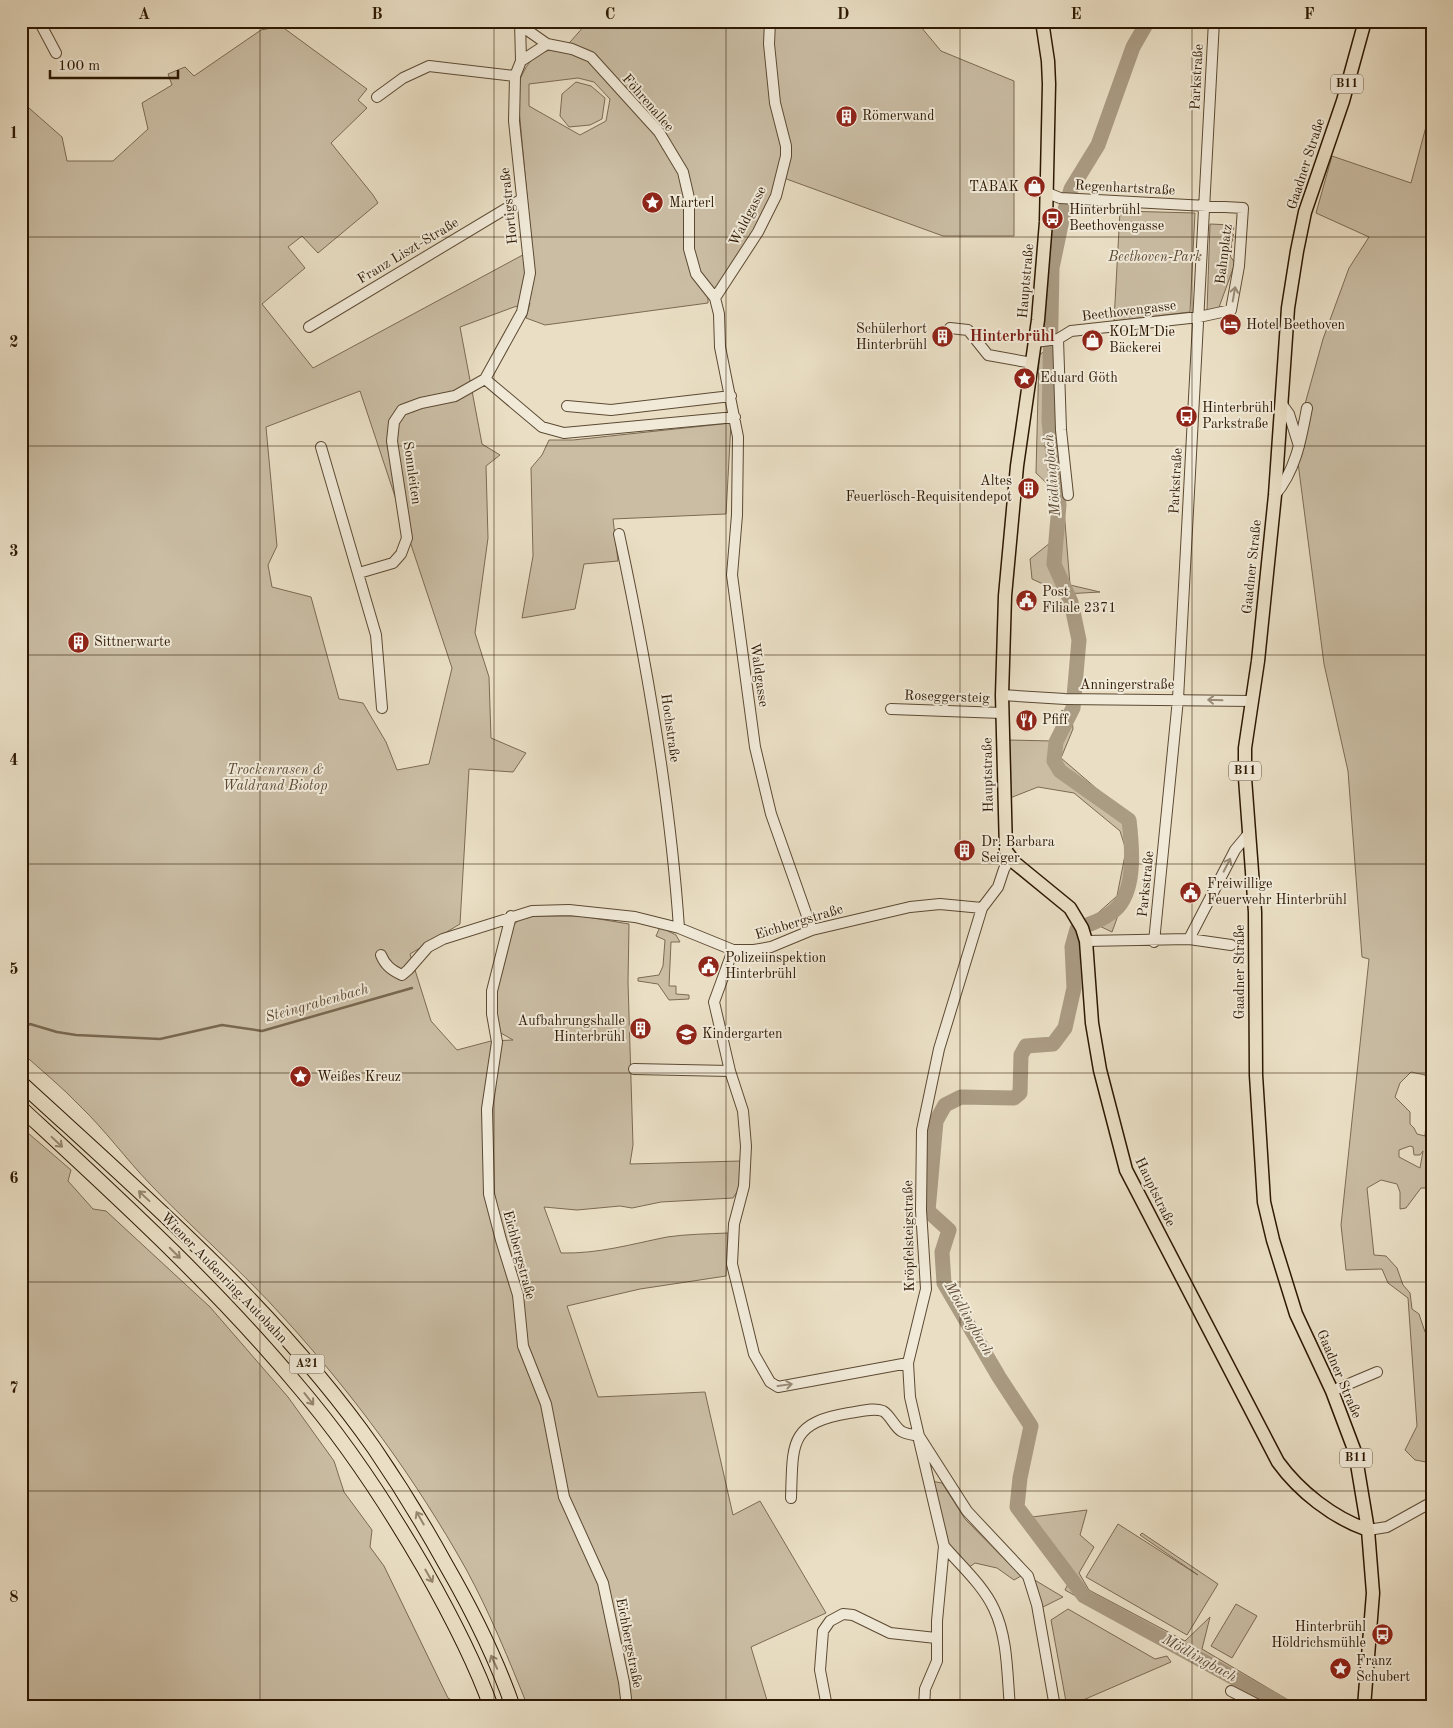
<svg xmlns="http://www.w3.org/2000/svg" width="1453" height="1728" viewBox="0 0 1453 1728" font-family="'Old Standard TT',serif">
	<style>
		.green { fill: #cabda4; stroke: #7c6a53; fill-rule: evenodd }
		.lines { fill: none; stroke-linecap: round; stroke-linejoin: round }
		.stream { stroke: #78674f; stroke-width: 2.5 }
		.river { stroke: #aa9b83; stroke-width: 15 }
		.minor-casing { stroke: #5c4a33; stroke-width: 12 }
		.major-casing { stroke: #2d1802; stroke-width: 15 }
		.highway-casing { stroke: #2d1802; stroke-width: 16 }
		.minor { stroke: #f1ead9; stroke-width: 10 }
		.major { stroke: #eadfc5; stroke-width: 12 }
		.highway { stroke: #eadfc5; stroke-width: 14 }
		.oneway { stroke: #998c78 }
		.oneway2 { stroke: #95856d }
		.grid { fill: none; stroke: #2d1802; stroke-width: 1; stroke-opacity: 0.55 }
		.labels { text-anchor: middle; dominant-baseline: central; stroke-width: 4; stroke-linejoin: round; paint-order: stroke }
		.shield { fill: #f1ead9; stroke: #685742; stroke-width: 1 }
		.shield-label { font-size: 12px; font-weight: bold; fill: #2d1802 }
		.street-label { font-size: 14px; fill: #2d1802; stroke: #f1ead9 }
		.poi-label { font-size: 14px; fill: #2d1802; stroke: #f1ead9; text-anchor: start }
		.park-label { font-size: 14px; font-style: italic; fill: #5c4a33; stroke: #f1ead9 }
		.water-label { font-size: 15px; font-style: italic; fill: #5f4c36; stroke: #f1ead9 }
		.quarter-label { font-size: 16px; font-weight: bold; fill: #7a1f14; stroke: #f1ead9 }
		.neatline { fill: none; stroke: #2d1802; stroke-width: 2 }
		.grid-label { font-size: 16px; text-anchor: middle; font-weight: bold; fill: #2d1802 }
	</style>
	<rect width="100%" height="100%" fill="#eadfc5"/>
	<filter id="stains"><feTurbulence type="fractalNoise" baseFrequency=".004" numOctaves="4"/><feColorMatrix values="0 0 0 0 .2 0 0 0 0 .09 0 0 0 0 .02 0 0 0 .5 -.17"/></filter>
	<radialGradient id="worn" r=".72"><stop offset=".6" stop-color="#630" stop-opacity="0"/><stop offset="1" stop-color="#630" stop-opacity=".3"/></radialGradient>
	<!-- green -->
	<path class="green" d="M592,21H916L941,51L1014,81V236H943L781,177C760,216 741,265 708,295V303L545,325L526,318L530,303L514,307L460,327L482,444L500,455L486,466L488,538L475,633L489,677L491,738L526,753L513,772L469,769L460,924L410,954L431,1021L457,1050L491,1041L513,1040L494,1029L492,991L514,924L525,916H581L629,924L628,982L633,1145L630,1164L741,1161L739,1189L733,1198L661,1202L632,1208L620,1206L577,1210L544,1207L561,1253C598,1254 632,1244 667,1237C687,1234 708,1234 728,1233L726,1276L640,1289L567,1306L598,1397L705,1392L733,1515L760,1501L826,1613L751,1647L769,1707H528C509,1660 490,1613 466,1569C415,1478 354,1395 284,1318C242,1271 194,1230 150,1184C126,1159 105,1130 80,1106C62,1087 41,1070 21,1052V101L62,137L67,161H113L148,129L142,103L172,85L168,74L185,67L194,76L261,30L281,26L367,89L358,100L367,108L331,143L373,195L378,203L318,253L302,236L288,247L305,268L262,304L313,368L532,250L517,87C527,61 535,49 564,49L585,25ZM578,78L594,82L610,99L606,121L580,135L529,106V84ZM360,391L452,668L429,764L397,770L386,742L363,703L339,699L311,597L272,587L268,565L277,546L266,427Z
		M576,82L591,86L605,98L602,119L590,125L569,127L560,116L562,94Z
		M1432,104V1188H1421L1406,1208L1400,1209V1192L1397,1184L1381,1180L1367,1188L1374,1255L1386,1256L1397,1268L1403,1285L1410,1293L1412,1309L1419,1314L1425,1332L1432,1335V1463L1415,1460L1405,1450L1417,1426L1408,1298L1388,1283L1382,1269L1346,1270L1341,1225L1369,959L1362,957L1348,771L1324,664L1296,447L1305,404L1323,339L1349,268L1369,237L1316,213L1332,156L1411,183ZM1411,1072L1425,1075L1429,1084L1425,1136L1417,1134L1414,1128L1410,1124V1112L1395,1097L1400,1083ZM1410,1146L1413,1147L1414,1155H1420L1423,1151L1420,1168L1399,1157V1150Z
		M1120,211L1195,213L1190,312L1114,321Z
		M1210,224L1232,225L1234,229L1231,232L1234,235L1231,237L1233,240L1231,243L1232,254L1230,256L1235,263L1218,310L1207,311Z
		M1051,347L1070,585L1100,592L1065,594L1032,579L1030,559L1055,539C1057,506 1063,497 1036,473L1039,355Z
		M731,423L726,514L613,519L618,561L584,564L575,609L522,618L533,556L531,468L542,455L549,440H573Z
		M1062,710L1072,718L1073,729L1061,758L1132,819L1130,857L1125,896L1112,932L1089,921L1117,896L1126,850L1120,831L1074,793L1038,787L1010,798L1008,740L1053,741Z
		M660,927L676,935L680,942H671L669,986H676V994L689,995V999L669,1000L658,984L638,981V978L659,975L663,966L665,940L656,936Z
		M21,1127L71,1170L68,1181L93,1209L106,1211L210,1307L288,1397L334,1461L344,1492L372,1530L370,1547L384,1566L448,1698L464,1707H21Z
		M931,1481L942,1483L965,1519L1021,1576L1014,1580L997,1568L975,1563L968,1568L949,1548Z
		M1087,1510L1080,1535L1094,1547L1079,1573L1089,1590L1185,1641L1210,1617L1202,1649L1300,1707H1273L1065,1590L1073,1574L1032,1517Z
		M1118,1524L1198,1575L1140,1535L1142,1533L1218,1584L1187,1635L1086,1577Z
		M1033,1579L1063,1597L1041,1608Z
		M1236,1604L1257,1616L1232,1658L1211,1646Z
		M1068,1609L1155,1659L1167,1656L1171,1662L1067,1707L1051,1620Z"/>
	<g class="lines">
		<!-- stream -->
		<path class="stream" d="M22,1029L30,1024L57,1032L76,1035L160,1039L222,1025L262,1031L412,988"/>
		<!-- river -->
		<path class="river" d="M1148,21L1133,47L1098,145L1071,189L1062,220L1052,268L1049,422L1059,505L1054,564L1071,602L1079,640L1073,708L1056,742L1054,761L1060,771L1129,820C1132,845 1136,887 1118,907C1108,918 1090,924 1077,929L1072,947L1074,988L1065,1028L1053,1044L1026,1046L1021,1055L1020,1093L1014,1098L961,1097L945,1105L936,1121L928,1211L949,1230L942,1252L944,1283L999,1377L1031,1426L1020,1478L1017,1507L1084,1596L1287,1707"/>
		<defs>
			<path id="minor" d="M39,21L56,53
				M770,21L769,44L775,103L786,146V156L776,196L758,232L715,298L719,314L720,347L738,437L737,515L732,575L755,747L771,814L812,930
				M520,25L547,44L572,49L591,57L659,132L683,172L689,198V249L696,274L715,298
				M521,61L547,44
				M377,97L403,78L429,66L515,76
				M309,327L522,199
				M950,328L968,330L988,355L1032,363
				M1058,339L1061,430L1068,495
				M1035,342L1058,339L1071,331L1199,317L1231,310L1239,266L1243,208L1060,198L1045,192
				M485,379L542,427L564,433L735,417
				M1281,403L1289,414L1299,446
				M567,406L611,410L731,396
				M321,447L376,635L382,708
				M1275,495C1296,470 1301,439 1307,408
				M619,534C647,664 670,795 679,928
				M359,573L393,563L401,554L407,538L392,441L394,422L402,410L421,403L455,396L485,379L522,312L530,273L514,121L515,76L521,61L520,21
				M1002,695L1065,699L1252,701
				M891,709L1002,713
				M1010,859L1004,869L998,887L982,908L939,1049L922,1130L921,1210L926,1289L908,1363L910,1397L919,1436L967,1511L1028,1576L1037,1605L1055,1707
				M511,916L492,991V1014L497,1042L487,1109L489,1194L501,1240L518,1295L523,1346L546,1404L564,1497L603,1583L624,1682L627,1707
				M1189,939L1235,850L1250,832
				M1086,941L1189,939L1231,945
				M1154,942L1178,699L1214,21
				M733,950L714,1002L730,1071L743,1111L746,1146L744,1186L734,1224L732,1264L754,1354L770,1382L778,1387L908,1363
				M381,955C385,965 391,970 402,975L408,970L428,947L443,939L532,911L569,910L635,917L679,928L733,950H754L771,947L812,930L910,907L940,904L982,908
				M634,1069L730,1071
				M1332,1391L1377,1372
				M919,1440L944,1546L937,1621V1661L925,1689L924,1707
				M791,1498C793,1445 788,1423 849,1413C859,1412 873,1407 883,1411C890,1415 894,1426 901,1431C905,1434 914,1435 919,1436
				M1368,1530L1387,1527L1432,1502
				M944,1546C961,1566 983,1585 994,1609C1008,1638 1007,1675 1010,1707
				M1231,1691L1262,1707
				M827,1707L820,1670L823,1631L830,1621L843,1614L853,1615L890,1633L936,1638"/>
			<path id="major" d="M1042,21L1048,61L1049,84L1046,222L1038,320L1017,466L1005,596L1002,695L1006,851L1015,863L1070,908L1082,928L1086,941L1092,1023L1100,1070L1126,1170L1278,1462C1299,1491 1333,1518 1368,1530
				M1364,1707L1373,1593L1368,1530L1355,1452L1332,1391L1296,1314L1273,1240L1264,1202L1256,1075L1255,912L1245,778V748L1258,661L1275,495L1288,308L1297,251L1305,212L1343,101L1365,21"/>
			<path id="highway" d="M21,1083C144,1196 277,1310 374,1448C400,1486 424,1525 446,1565C472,1610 496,1658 513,1707
				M21,1108C117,1197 215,1286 299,1387C347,1443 387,1504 424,1568C449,1612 474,1659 491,1707"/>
		</defs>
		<!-- minor casing -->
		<use href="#minor" class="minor-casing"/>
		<!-- major casing -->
		<use href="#major" class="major-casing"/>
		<!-- highway casing -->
		<use href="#highway" class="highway-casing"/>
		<!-- minor -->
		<use href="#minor" class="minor"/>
		<!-- major -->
		<use href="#major" class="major"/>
		<!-- highway -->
		<use href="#highway" class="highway"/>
	</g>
	<!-- one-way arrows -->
	<defs><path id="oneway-shaft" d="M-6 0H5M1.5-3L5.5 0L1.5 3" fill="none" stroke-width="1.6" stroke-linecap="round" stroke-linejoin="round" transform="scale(1.25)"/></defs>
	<g class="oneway">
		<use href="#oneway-shaft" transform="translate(1234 294) rotate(-80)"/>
		<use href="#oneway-shaft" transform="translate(1215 700) rotate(-178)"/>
		<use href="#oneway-shaft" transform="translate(1227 865) rotate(-63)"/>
		<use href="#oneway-shaft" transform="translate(785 1385) rotate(-8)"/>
	</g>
	<g class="oneway2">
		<use href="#oneway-shaft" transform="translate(57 1142) rotate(43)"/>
		<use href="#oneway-shaft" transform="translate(144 1196) rotate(-137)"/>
		<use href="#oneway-shaft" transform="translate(175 1253) rotate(45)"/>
		<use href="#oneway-shaft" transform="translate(309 1399) rotate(52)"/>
		<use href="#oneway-shaft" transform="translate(420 1518) rotate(-120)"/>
		<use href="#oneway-shaft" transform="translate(429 1576) rotate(60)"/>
		<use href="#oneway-shaft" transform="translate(494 1662) rotate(-115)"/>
	</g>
	<!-- grid -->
	<path class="grid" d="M260,21V1707M494,21V1707M726,21V1707M960,21V1707M1192,21V1707M21,237H1432M21,446H1432M21,655H1432M21,864H1432M21,1073H1432M21,1282H1432M21,1491H1432"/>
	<!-- icons -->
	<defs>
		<symbol id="building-disc" viewBox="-11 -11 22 22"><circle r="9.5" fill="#8f2418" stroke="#f1ead9"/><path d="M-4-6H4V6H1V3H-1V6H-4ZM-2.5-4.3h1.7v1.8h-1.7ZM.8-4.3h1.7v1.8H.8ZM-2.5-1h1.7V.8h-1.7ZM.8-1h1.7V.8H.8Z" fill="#fff"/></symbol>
		<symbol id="shop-disc" viewBox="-11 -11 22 22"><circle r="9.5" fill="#8f2418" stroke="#f1ead9"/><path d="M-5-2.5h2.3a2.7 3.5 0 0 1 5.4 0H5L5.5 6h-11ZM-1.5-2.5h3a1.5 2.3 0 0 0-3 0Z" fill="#fff"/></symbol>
		<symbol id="sight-disc" viewBox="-11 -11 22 22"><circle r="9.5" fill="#8f2418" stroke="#f1ead9"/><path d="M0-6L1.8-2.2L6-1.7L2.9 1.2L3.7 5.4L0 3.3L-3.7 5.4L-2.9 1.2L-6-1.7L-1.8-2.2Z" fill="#fff"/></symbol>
		<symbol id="bus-disc" viewBox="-11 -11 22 22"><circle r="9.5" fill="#8f2418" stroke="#f1ead9"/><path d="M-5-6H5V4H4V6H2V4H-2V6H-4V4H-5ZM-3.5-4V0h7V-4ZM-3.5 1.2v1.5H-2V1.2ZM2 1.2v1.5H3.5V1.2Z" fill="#fff"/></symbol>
		<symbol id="hotel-disc" viewBox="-11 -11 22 22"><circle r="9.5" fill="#8f2418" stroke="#f1ead9"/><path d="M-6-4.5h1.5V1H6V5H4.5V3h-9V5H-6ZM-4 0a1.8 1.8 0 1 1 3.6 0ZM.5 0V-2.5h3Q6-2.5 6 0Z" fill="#fff"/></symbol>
		<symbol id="civic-disc" viewBox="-11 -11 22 22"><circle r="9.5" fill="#8f2418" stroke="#f1ead9"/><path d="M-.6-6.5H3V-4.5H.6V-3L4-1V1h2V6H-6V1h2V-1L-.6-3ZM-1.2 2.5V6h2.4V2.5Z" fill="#fff"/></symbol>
		<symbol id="restaurant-disc" viewBox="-11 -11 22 22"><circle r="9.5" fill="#8f2418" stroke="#f1ead9"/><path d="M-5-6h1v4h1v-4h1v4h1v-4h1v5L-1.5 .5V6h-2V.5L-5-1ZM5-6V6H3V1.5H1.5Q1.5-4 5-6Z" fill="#fff"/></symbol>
		<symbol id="school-disc" viewBox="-11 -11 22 22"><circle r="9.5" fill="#8f2418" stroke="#f1ead9"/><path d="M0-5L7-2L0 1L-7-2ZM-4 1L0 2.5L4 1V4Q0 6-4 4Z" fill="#fff"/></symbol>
	</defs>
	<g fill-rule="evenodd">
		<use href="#building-disc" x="834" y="104" width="25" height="25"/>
		<use href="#shop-disc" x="1022" y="174" width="25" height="25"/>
		<use href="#sight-disc" x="640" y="190" width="25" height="25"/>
		<use href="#bus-disc" x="1040" y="206" width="25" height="25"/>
		<use href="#hotel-disc" x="1218" y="312" width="25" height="25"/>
		<use href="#building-disc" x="930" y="324" width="25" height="25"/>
		<use href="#shop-disc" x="1080" y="328" width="25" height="25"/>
		<use href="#sight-disc" x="1012" y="366" width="25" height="25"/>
		<use href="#bus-disc" x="1174" y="404" width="25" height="25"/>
		<use href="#building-disc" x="1016" y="476" width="25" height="25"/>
		<use href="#civic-disc" x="1014" y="588" width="25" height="25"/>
		<use href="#building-disc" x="66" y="630" width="25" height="25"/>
		<use href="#restaurant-disc" x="1014" y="708" width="25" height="25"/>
		<use href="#building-disc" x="952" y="838" width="25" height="25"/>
		<use href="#civic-disc" x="1178" y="880" width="25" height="25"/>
		<use href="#civic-disc" x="696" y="954" width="25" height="25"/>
		<use href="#building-disc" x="628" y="1016" width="25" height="25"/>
		<use href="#school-disc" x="674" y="1022" width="25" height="25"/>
		<use href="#sight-disc" x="288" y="1064" width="25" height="25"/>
		<use href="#bus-disc" x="1370" y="1622" width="25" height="25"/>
		<use href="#sight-disc" x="1328" y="1656" width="25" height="25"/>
	</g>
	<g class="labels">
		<!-- shield labels -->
		<g class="shield">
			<rect x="1331" y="74.5" width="32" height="19" rx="4"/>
			<rect x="1229" y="761.5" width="32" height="19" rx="4"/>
			<rect x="289.5" y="1354.5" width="35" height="19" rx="4"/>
			<rect x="1340" y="1448.5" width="32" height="19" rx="4"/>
		</g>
		<g class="shield-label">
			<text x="1347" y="84">B11</text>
			<text x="1245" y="771">B11</text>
			<text x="307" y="1364">A21</text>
			<text x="1356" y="1458">B11</text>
		</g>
		<!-- street labels -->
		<g class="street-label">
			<text transform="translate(1197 77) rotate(-87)">Parkstraße</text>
			<text transform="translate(648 103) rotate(49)">Föhrenallee</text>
			<text transform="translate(1306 164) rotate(-72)">Gaadner Straße</text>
			<text transform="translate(1125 188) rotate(3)">Regenhartstraße</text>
			<text transform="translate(509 206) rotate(-96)">Hortigstraße</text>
			<text transform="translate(748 216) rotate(-63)">Waldgasse</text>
			<text transform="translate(408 251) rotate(-31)">Franz Liszt-Straße</text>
			<text transform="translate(1224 254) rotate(-83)">Bahnplatz</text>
			<text transform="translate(1026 281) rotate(-85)">Hauptstraße</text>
			<text transform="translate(1129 311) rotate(-7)">Beethovengasse</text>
			<text transform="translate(412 473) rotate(82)">Sonnleiten</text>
			<text transform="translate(1176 481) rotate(-87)">Parkstraße</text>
			<text transform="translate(1252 567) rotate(-84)">Gaadner Straße</text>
			<text transform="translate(759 675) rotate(82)">Waldgasse</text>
			<text x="1127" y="685">Anningerstraße</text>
			<text transform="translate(947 697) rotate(2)">Roseggersteig</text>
			<text transform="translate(670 728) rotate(82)">Hochstraße</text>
			<text transform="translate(988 775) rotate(-91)">Hauptstraße</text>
			<text transform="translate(1146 884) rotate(-84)">Parkstraße</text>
			<text transform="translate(799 922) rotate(-17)">Eichbergstraße</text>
			<text transform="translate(1240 972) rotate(-90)">Gaadner Straße</text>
			<text transform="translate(1155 1192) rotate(64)">Hauptstraße</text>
			<text transform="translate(909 1236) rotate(-91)">Kröpfelsteigstraße</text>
			<text transform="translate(519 1255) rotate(75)">Eichbergstraße</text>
			<text transform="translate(224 1278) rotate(46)">Wiener Außenring Autobahn</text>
			<text transform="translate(1339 1374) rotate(67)">Gaadner Straße</text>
			<text transform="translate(629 1643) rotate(79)">Eichbergstraße</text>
		</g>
		<!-- poi labels -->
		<g class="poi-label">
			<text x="862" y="116">Römerwand</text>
			<text x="1019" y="187" text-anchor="end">TABAK</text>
			<text x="669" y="203">Marterl</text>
			<text x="1069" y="210">Hinterbrühl<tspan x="1069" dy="16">Beethovengasse</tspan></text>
			<text x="1246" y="325">Hotel Beethoven</text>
			<text x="927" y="329" text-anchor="end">Schülerhort<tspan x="927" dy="16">Hinterbrühl</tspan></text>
			<text x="1109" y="332">KOLM Die<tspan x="1109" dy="16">Bäckerei</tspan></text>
			<text x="1040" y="378">Eduard Göth</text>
			<text x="1202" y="408">Hinterbrühl<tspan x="1202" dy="16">Parkstraße</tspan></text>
			<text x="1012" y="481" text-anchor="end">Altes<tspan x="1012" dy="16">Feuerlösch-Requisitendepot</tspan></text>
			<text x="1042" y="592">Post<tspan x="1042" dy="16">Filiale 2371</tspan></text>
			<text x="94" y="642">Sittnerwarte</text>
			<text x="1042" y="720">Pfiff</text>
			<text x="981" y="842">Dr. Barbara<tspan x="981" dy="16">Seiger</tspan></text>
			<text x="1207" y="884">Freiwillige<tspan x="1207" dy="16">Feuerwehr Hinterbrühl</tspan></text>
			<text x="725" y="958">Polizeiinspektion<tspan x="725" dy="16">Hinterbrühl</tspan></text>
			<text x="625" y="1021" text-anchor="end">Aufbahrungshalle<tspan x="625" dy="16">Hinterbrühl</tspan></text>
			<text x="702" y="1034">Kindergarten</text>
			<text x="317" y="1077">Weißes Kreuz</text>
			<text x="1366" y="1627" text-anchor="end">Hinterbrühl<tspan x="1366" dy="16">Höldrichsmühle</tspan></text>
			<text x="1356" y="1661">Franz<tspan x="1356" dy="16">Schubert</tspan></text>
		</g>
		<!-- park labels -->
		<g class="park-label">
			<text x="1155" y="257">Beethoven-Park</text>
			<text x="275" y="770">Trockenrasen &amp;<tspan x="275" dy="16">Waldrand Biotop</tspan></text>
		</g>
		<!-- water labels -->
		<g class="water-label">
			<text transform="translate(1053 475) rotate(-95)">Mödlingbach</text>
			<text transform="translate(317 1004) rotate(-16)">Steingrabenbach</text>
			<text transform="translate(968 1319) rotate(60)">Mödlingbach</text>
			<text transform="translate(1199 1659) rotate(29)">Mödlingbach</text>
		</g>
		<!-- quarter labels -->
		<g class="quarter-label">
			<text x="1012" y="337">Hinterbrühl</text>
		</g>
	</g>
	<!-- margin -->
	<rect width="1453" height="1728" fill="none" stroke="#eadfc5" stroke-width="55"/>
	<!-- scale -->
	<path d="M50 70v8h128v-8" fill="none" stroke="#2d1802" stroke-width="2.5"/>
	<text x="58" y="70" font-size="15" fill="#2d1802" stroke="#f1ead9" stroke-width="4" paint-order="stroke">100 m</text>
	<rect x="28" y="28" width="1398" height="1672" class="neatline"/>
	<g class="grid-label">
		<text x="144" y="19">A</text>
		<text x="377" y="19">B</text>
		<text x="610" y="19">C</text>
		<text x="843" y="19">D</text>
		<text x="1076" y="19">E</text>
		<text x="1309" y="19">F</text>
		<text x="14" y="138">1</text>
		<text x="14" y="347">2</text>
		<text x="14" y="556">3</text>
		<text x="14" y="765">4</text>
		<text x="14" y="974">5</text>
		<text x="14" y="1183">6</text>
		<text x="14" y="1393">7</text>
		<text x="14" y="1602">8</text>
	</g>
	<rect width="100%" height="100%" filter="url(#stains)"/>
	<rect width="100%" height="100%" fill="url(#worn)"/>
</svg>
